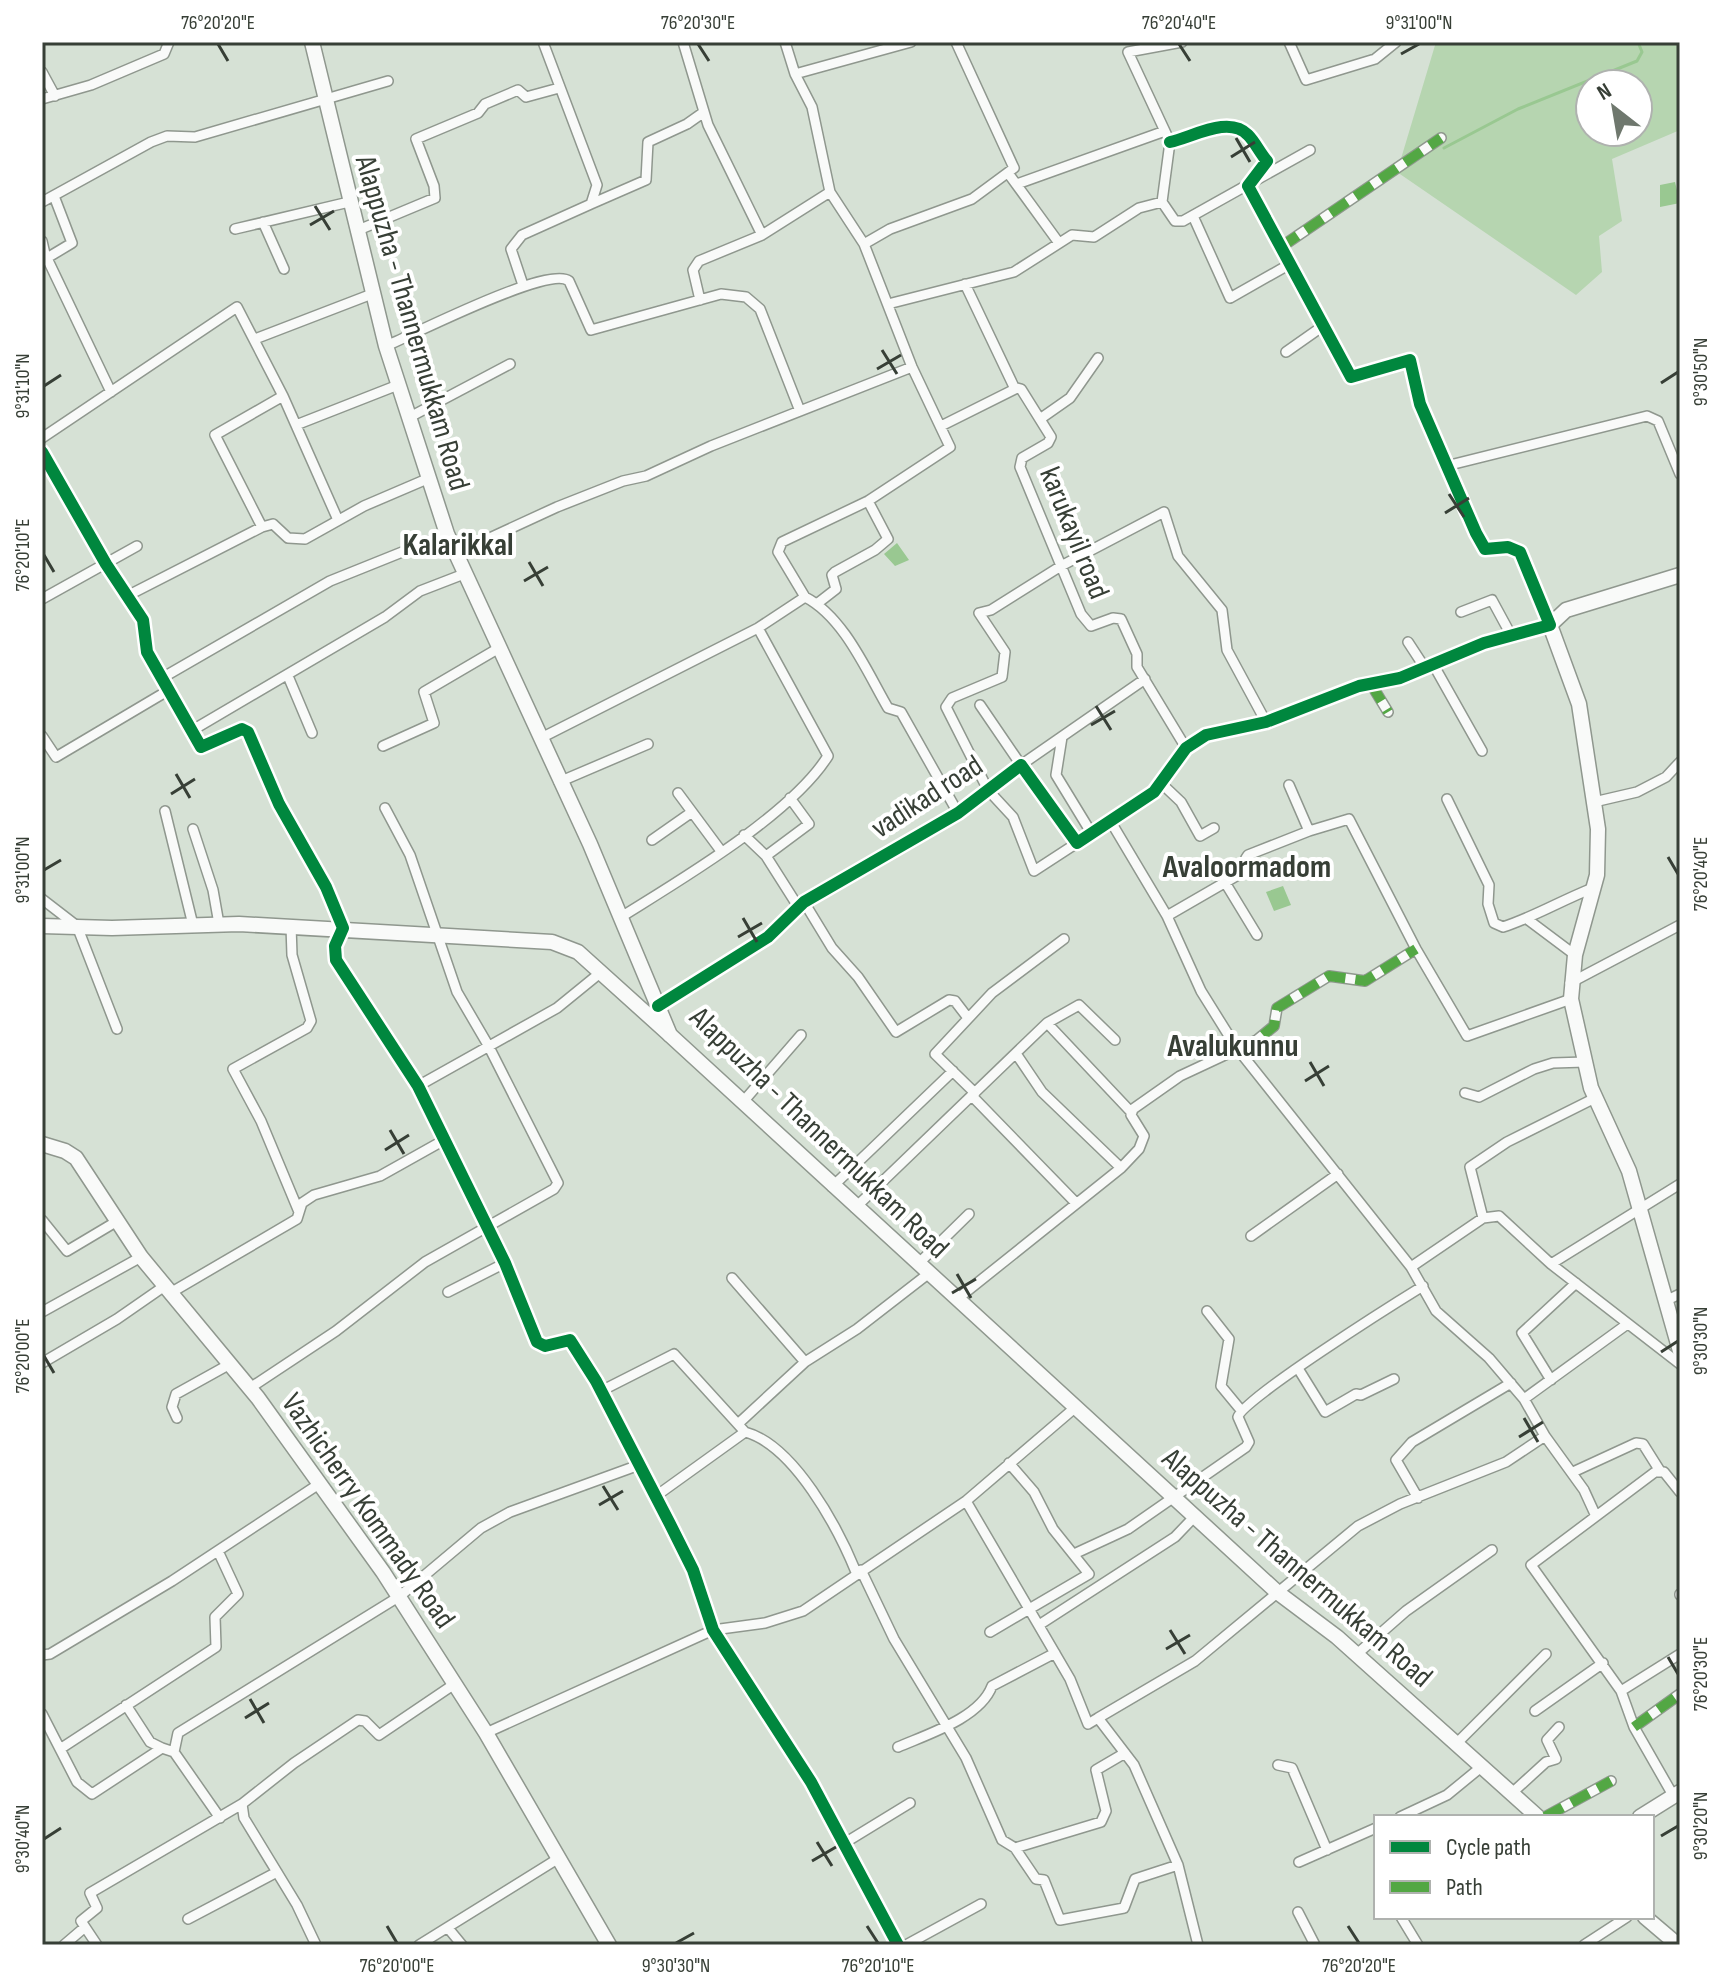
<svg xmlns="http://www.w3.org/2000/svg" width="1722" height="1987" viewBox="0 0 1722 1987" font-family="'Sofia Sans Condensed',sans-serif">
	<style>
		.green { fill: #b6d5b0; fill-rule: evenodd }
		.water { fill: #99c891 }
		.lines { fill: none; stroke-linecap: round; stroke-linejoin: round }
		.stream { stroke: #99c891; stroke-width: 3 }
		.street-casing { stroke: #8f978e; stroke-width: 12 }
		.secondary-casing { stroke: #8f978e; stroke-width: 17 }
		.primary-casing { stroke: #8f978e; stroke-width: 17 }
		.street { stroke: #f9faf9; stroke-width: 9 }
		.secondary { stroke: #f9faf9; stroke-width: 14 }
		.primary { stroke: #f9faf9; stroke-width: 14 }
		.quiet { stroke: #53a744; stroke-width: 10; stroke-dasharray: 20 10; stroke-linecap: butt }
		.cycleway-casing { stroke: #fff; stroke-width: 17 }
		.cycleway { stroke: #00873e; stroke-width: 12 }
		.ticks { fill: none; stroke: #373f36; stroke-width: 3 }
		.labels { text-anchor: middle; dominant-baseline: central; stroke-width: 8; stroke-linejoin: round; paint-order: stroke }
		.street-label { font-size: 30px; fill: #373f36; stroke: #fff }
		.neighbourhood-label { font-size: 32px; font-weight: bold; fill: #373f36; stroke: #fff }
		.neatline { fill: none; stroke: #373f36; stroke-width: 3 }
		.ticks-label { font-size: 20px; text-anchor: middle; fill: #373f36 }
	</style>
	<rect width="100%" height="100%" fill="#d6e1d5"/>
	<!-- green -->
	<path class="green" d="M1436,42H1680V130L1612,159L1622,221L1599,236L1602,272L1576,295L1397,172ZM1590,84H1638V132H1590Z"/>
	<!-- water -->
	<path class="water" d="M1675,182L1680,203L1660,207V185Z
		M897,543L909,560L895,566L884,554Z
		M1283,886L1291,905L1274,911L1266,892Z"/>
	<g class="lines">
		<!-- stream -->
		<path class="stream" d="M1444,148L1518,109L1637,61L1642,52L1638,42"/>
		<defs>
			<path id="street" d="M683,42L708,125L762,235
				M785,42L795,74L812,107L830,192L864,244L912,367L950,447L868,501L782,542L778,552L805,597
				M1289,42L1306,80L1375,59L1396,42
				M42,72L55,96
				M795,74L911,42
				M42,99L91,85L164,54L169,42
				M1008,173L1059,243
				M1017,184L1165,131
				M42,202L151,142L167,136L195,137L388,81
				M1162,202L1175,221H1183L1310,150
				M591,204L646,180L648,142L687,124L704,112
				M1193,216L1230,298L1290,264
				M263,222L284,269
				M235,229L349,202
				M356,231L435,198L434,186L416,139L478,113L485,104L518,90L526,97L559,88
				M42,241L45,254L111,392
				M864,244L890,229L972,199L1014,168L956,42
				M1281,247L1441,138
				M47,258L72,243L54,196
				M965,284L1015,389
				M523,285L511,249L522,235L591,204L597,185L543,42
				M700,300L693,270L699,261L762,235L830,192
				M888,304L1014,272L1072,235L1094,237L1139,208L1162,202L1170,142L1128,52L1182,42
				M255,339L372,294
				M386,346C415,334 549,265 569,281L591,330L721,294L746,297L760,309L800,411
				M1286,352L1323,326
				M283,396L338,520
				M408,418L510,364
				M1040,419L1070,398L1098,358
				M296,425L398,385
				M941,426L1017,388L1021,389L1051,437L1048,443L1022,458L1020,467L1081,614L1091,626L1113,618L1121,619L1137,654V667L1186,748
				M42,438L237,307L283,396L215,435L262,527
				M42,452L106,564L143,620L147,652L201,747L242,729L248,732L279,804L326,887L343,928L335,946L336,960L418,1086L505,1263L537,1342L545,1346L570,1340L596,1381L670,1524L693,1570L713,1630L811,1782L898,1945
				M1446,466L1647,416L1658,421L1680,474
				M455,554L557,507L623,481L646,476L711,446L912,367
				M127,596L262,527L273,524L288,538L305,539L364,506L427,479
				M42,599L137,546
				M818,603L836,589L832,575L835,572L875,550L888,539L868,501
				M1461,612L1492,600L1511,635
				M1408,642L1425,668
				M1433,664L1482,751
				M288,676L312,733
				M162,678L330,581L447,534
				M1371,684L1388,712
				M980,705L1021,765L1145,679
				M191,731L385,617L420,591L464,574
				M42,736L56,757L169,690
				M1062,737L1056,775L1092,834
				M541,738L758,628L805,597C844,617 867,672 888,708L901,712L958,813
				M383,746L434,723L424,692L499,648
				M559,782L648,744
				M1162,784L1181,802L1200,836L1214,828
				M678,793L721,851
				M790,798L809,824L766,856L799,908
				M1447,799L1489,885L1488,904L1494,923L1503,927C1534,917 1562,900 1593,888
				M1594,802L1637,792L1666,777L1680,762
				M165,811L193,925
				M193,829L213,890L219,924
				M1309,831L1349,819L1416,949L1467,1036L1571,999
				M744,835L766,856
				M652,840L692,812
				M1077,843L1034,871L1013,817L988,790L946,707L952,698L1002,677L1005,652L979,613L991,610L1061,566L1164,512L1178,556L1222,610L1227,650L1266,722
				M1226,884L1257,935
				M42,899L77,926L117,1029
				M804,902L832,948L858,977L896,1032L949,1000L955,1001L968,1018
				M1167,916L1250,868L1246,858L1248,855L1309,831L1289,785
				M621,917C680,880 791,815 828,756L758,628
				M1527,919L1575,955
				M291,926L292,955L311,1021L307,1028L233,1069L261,1121L299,1212
				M1570,983L1680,925
				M658,1006L768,937L804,902L958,813L1021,765L1077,843L1154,792L1186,748L1206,735L1266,722L1359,686L1400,678L1484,643L1550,625L1520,552L1508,547L1485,549L1476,533L1420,404L1410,360L1351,377L1248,186L1267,161C1260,153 1255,142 1248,135C1229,115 1193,137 1170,142
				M1047,1023L1079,1005L1115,1040
				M1017,1055L1042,1092L1121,1168
				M418,1086L557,1008L600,973
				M975,1093L935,1054L992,993L1064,939
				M1465,1093L1479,1097L1534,1069L1553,1063L1585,1062
				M972,1096L1076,1203
				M742,1103L801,1035
				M832,1187L953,1071
				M855,1208L1047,1023L1131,1112
				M1483,1218L1470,1167L1507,1142L1595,1098
				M42,1220L67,1251L119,1220
				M1251,1236L1338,1174
				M918,1264L969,1214
				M1551,1264L1680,1184
				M1411,1267L1483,1218L1499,1216L1551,1264L1680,1364
				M732,1278L805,1362
				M172,1292L297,1219L302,1203L314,1195L380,1176L446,1139
				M448,1292L505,1263
				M956,1300L1121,1168L1139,1149L1144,1136L1131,1115L1133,1109L1180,1076L1257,1040L1274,1026L1277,1008L1329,976L1365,981L1416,949
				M1667,1300L1680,1294
				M1207,1311L1229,1339L1221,1386L1240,1409
				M42,1312L141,1257
				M42,1363L117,1319L166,1285
				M1299,1370L1325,1412L1356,1394L1361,1395L1394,1379
				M1551,1380L1522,1333L1576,1283
				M250,1388L336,1331L425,1262L554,1189L558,1183L488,1045L457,992L410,855L385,808
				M601,1391L674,1354L745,1432L656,1496
				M1524,1399L1626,1325
				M177,1418L172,1407L176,1394L230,1364
				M739,1423L805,1362L857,1329L928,1274
				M745,1432C794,1445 838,1528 856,1572
				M1545,1436L1584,1490L1595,1514
				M1573,1472L1636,1443L1643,1444L1660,1471
				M1418,1498L1396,1460L1412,1442L1511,1383
				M966,1501L1070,1679L1088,1724L1098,1718L1134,1765L1178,1865L1198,1945
				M1074,1554L1128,1529L1246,1447L1249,1442L1238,1417C1241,1400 1397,1302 1423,1286
				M861,1570L894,1639L966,1758L1002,1840L1015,1848L1036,1879L1044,1880L1060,1920L1124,1908L1135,1879L1178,1865
				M1680,1594V1595
				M1039,1625L1175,1537L1196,1515
				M990,1632L1089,1574L1053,1529L1034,1492L1009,1463
				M1357,1654L1406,1611L1492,1550
				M42,1655L50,1654L172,1581L319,1484
				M1621,1691L1680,1654
				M126,1705L150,1742L162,1748
				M1535,1711L1603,1663
				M42,1714L77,1782L92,1794L162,1748L174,1752L220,1818
				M1098,1718L1195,1661L1358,1526L1400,1504L1506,1462L1545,1436L1524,1399L1489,1358L1436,1311L1411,1267L1236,1047L1201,991L1167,916L1111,822
				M1634,1727L1680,1694
				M486,1733L713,1630L765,1623L803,1611L966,1501L1077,1406
				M1456,1744L1546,1654
				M898,1747C928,1734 980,1718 992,1686L1055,1653
				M60,1749L216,1647L215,1617L238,1594L218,1551
				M174,1752L178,1733L400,1596L481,1528L510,1512L639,1465
				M1278,1765L1292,1768L1327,1850
				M1512,1793L1546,1762L1556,1759L1547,1740L1559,1727
				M1674,1797L1634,1727L1621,1691L1531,1565L1655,1472H1664L1680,1492
				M1400,1817L1447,1795L1480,1768
				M1545,1817L1611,1781
				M843,1844L910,1803
				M1015,1848L1101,1822L1106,1811L1096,1770L1125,1753
				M1299,1862L1376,1828
				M1298,1912L1315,1945
				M1401,1917L1418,1945
				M188,1919L277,1872
				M448,1928L462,1945
				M64,1945L85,1927
				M97,1945L81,1921L97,1908L90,1893L242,1804
				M316,1945L297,1905L244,1818L242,1804L294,1763L358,1720L365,1721L379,1735L453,1685
				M419,1945L559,1858
				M906,1945L981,1904
				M1584,1945L1627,1917"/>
			<path id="secondary" d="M1680,575L1566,610L1550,625L1579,704L1598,829L1597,875L1575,955L1571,999L1591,1088L1629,1171L1680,1351
				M42,926L112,928L239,924L552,942L578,952L670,1035
				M42,1144L65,1151L76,1158L141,1257L258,1398L383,1572L486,1733L609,1945
				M1640,1817L1680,1792"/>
			<path id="primary" d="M312,42L386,346L447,534L590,844L670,1035L1277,1592L1337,1637L1538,1817
				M1645,1917L1678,1945"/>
		</defs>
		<!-- street casing -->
		<use href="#street" class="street-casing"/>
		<!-- secondary casing -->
		<use href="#secondary" class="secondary-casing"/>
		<!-- primary casing -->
		<use href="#primary" class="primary-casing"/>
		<!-- street -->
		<use href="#street" class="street"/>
		<!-- secondary -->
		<use href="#secondary" class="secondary"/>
		<!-- primary -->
		<use href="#primary" class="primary"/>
		<!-- quiet -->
		<path class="quiet" d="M1281,247L1441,138
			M1371,684L1388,712
			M1236,1047L1257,1040L1274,1026L1277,1008L1329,976L1365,981L1416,949
			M1634,1727L1680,1694
			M1545,1817L1611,1781"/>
		<defs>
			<path id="cycleway" d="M42,452L106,564L143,620L147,652L201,747L242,729L248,732L279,804L326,887L343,928L335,946L336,960L418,1086L505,1263L537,1342L545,1346L570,1340L596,1381L670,1524L693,1570L713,1630L811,1782L898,1945
				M658,1006L768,937L804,902L958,813L1021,765L1077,843L1154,792L1186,748L1206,735L1266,722L1359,686L1400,678L1484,643L1550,625L1520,552L1508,547L1485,549L1476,533L1420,404L1410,360L1351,377L1248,186L1267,161C1260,153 1255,142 1248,135C1229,115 1193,137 1170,142"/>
		</defs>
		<!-- cycleway casing -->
		<use href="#cycleway" class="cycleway-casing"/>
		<!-- cycleway -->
		<use href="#cycleway" class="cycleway"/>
	</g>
	<!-- ticks -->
	<path class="ticks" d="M218,44L228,61M698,44L709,61M1179,44L1190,61M1401,54L1419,44M1236,138L1250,162M1231,157L1255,142M315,206L330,230M310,225L334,211M882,350L897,374M877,369L901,355M1661,383L1678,372M44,386L61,375M1449,494L1464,517M1445,513L1469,498M44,555L54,572M529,562L543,586M524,581L548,567M1096,706L1111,730M1091,725L1115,711M176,774L190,798M171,794L195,779M1668,857L1678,874M44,870L61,860M743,918L757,942M738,937L762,923M1310,1062L1324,1086M1305,1081L1329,1066M390,1130L404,1154M385,1150L409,1135M957,1274L971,1298M952,1293L976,1279M1661,1352L1678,1341M44,1356L54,1373M1524,1418L1538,1442M1519,1437L1543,1422M603,1486L618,1510M599,1505L623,1491M1170,1630L1185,1654M1166,1649L1190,1635M1668,1657L1678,1674M250,1699L264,1723M245,1718L269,1703M1661,1836L1678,1826M44,1839L61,1828M817,1842L832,1866M812,1861L836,1847M387,1926L397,1943M867,1926L878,1943M1348,1926L1359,1943M676,1943L694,1933"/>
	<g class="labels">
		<!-- street labels -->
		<g class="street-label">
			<text transform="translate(412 323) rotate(74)">Alappuzha - Thannermukkam Road</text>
			<text transform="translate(1074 533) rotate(68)">karukayil road</text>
			<text transform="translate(927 797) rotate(-33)">vadikad road</text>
			<text transform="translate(819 1133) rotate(44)">Alappuzha - Thannermukkam Road</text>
			<text transform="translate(368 1511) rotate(55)">Vazhicherry Kommady Road</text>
			<text transform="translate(1297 1568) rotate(41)">Alappuzha - Thannermukkam Road</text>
		</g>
		<!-- neighbourhood labels -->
		<g class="neighbourhood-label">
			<text x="458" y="545">Kalarikkal</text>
			<text x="1247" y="867">Avaloormadom</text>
			<text x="1233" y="1046">Avalukunnu</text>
		</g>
	</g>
	<!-- border -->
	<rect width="1722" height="1987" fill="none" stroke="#ffffff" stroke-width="88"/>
	<!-- legend -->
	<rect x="1374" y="1815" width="280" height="104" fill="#ffffff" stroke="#afb2af" stroke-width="2"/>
	<rect x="1390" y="1841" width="40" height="12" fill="#00873e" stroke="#afb2af" stroke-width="2"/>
	<text x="1446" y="1855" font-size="24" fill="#373f36">Cycle path</text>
	<rect x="1390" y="1881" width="40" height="12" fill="#53a744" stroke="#afb2af" stroke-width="2"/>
	<text x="1446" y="1895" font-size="24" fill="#373f36">Path</text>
	<!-- north arrow -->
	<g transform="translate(1614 108) rotate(329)"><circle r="38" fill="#ffffff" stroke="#afb2af" stroke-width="2"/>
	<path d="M0-6L14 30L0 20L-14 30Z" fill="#6f786e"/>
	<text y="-12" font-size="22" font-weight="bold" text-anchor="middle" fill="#373f36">N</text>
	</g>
	<rect x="44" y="44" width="1634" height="1899" class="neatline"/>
	<g class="ticks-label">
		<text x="218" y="29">76°20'20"E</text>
		<text x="698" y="29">76°20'30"E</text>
		<text x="1179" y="29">76°20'40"E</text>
		<text x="1419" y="29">9°31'00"N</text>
		<text transform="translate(1700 372) rotate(-90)" y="7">9°30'50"N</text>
		<text transform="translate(22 386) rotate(-90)" y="7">9°31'10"N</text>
		<text transform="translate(22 555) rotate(-90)" y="7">76°20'10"E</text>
		<text transform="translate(22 870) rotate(-90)" y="7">9°31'00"N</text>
		<text transform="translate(1700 874) rotate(-90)" y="7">76°20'40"E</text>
		<text transform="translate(1700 1341) rotate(-90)" y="7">9°30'30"N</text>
		<text transform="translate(22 1356) rotate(-90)" y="7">76°20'00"E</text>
		<text transform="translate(1700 1674) rotate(-90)" y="7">76°20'30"E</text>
		<text transform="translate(1700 1826) rotate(-90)" y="7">9°30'20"N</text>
		<text transform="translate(22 1839) rotate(-90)" y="7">9°30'40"N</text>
		<text x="397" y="1972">76°20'00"E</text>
		<text x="676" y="1972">9°30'30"N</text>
		<text x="878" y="1972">76°20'10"E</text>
		<text x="1359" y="1972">76°20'20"E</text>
	</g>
</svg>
